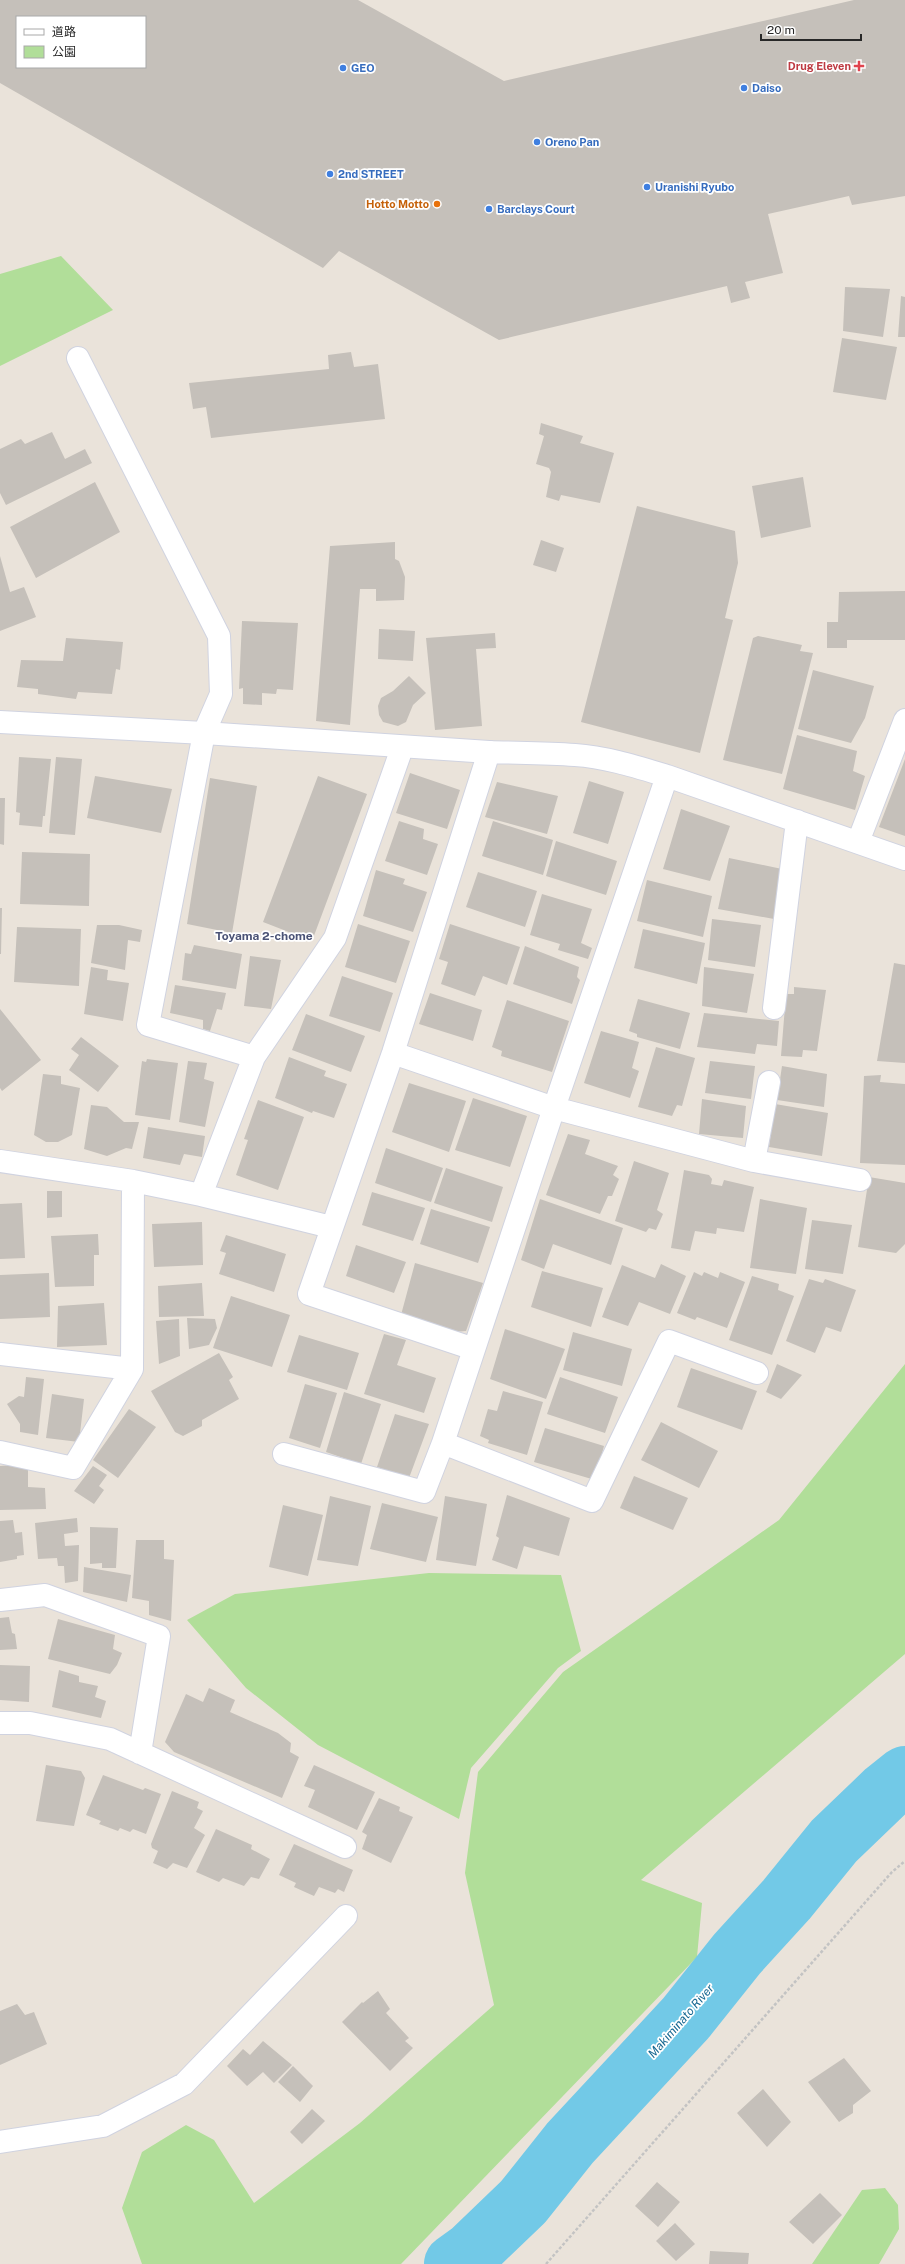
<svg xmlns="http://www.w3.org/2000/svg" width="905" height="2264" viewBox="0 0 905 2264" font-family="'Public Sans','Noto Sans JP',sans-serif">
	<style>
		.green { fill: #b1de99 }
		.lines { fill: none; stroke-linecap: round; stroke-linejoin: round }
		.river { stroke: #72c9e7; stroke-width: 60 }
		.building { fill: #c5c0ba; fill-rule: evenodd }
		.minor-casing { stroke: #d0d3e0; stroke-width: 24 }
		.tertiary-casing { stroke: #d0d3e0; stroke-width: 24 }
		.path { stroke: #c3c3c3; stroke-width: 2.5; stroke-dasharray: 3 2; stroke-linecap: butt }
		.minor { stroke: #fff; stroke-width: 22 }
		.tertiary { stroke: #fff; stroke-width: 22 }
		.health-dot { fill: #e0444e; stroke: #fff; stroke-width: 1.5 }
		.shop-dot { fill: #3f7fe0; stroke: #fff; stroke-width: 1.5 }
		.food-dot { fill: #e8710a; stroke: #fff; stroke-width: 1.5 }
		.labels { text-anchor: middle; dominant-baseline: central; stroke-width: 3.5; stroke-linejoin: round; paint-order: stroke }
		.health-label { font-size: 11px; font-weight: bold; fill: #be3a42; stroke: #fff; text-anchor: end }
		.shop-label { font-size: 11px; font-weight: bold; fill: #366cbe; stroke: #fff; text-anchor: start }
		.food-label { font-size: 11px; font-weight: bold; fill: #c56008; stroke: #fff; text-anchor: end }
		.neighbourhood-label { font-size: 12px; font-weight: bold; fill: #4b5376; stroke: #fff }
		.water-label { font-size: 12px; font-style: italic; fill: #146690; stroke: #fff }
	</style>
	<rect width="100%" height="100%" fill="#eae3da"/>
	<!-- green -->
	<path class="green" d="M61,256L113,310L0,366V274Z
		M905,1364V1654L641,1880L702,1903L697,1957L401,2264H142L122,2208L142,2152L186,2125L214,2140L254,2203L360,2123L494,2005L465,1873L478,1772L563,1672L779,1520Z
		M429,1573L561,1575L581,1651L558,1668L471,1768L459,1819L318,1745L246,1688L187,1620L235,1594Z
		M885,2188L898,2205L899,2229L879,2264H812L862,2190Z"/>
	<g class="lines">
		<!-- river -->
		<path class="river" d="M454,2264L472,2251L523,2202L570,2143L686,2018L737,1954L787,1899L834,1841L885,1792L905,1776"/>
	</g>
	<!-- building -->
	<path class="building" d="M0,0H358L504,81L854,0H905V196L852,205L849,196L768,214L783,273L745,282L750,298L731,303L727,286L499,340L339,251L323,268L0,83ZM17,17H145V67H17Z
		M845,287L890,289L883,337L843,331Z
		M901,296L905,297V337H898Z
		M842,338L897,347L886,400L833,392Z
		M351,352L354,367L378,364L385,419L211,438L206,407L193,409L189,383L329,369L328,355Z
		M541,423L583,436L580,443L614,453L600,503L561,495L559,501L546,497L551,472L549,468L536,464L544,436L539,434Z
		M52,432L65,459L85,449L92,463L6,505L0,493V449L21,439L25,444Z
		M803,477L811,527L761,538L752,486Z
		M95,482L120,532L36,578L10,527Z
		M637,506L735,531L738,563L725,618L733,620L700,753L581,722Z
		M541,540L564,548L556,572L533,565Z
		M395,542V559L399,561L405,577L404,600L376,601V589H360L350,725L316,721L330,546Z
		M0,556L10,592L24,587L36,617L0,631Z
		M905,591V640H847V648H827V622H838L839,592Z
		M242,621L298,623L293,690L277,689L276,694L262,693V705L243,704V688L239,689Z
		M379,629L415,631L413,661L378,659Z
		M495,633L496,648L476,649L482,726L435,730L426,638Z
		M758,636L802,645L800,651L813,653L782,774L723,760L753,638Z
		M66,638L123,642L120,670L116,669L112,694L78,692L76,699L38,694V689L17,687L21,660L63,661Z
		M813,670L874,686L865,718L851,743L798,729Z
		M409,676L426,693L413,705L406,722L398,726L383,722L379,715L378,706L381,698L393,691Z
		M797,735L857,751L853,771L865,776L855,810L783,789Z
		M19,757L51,759L45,816H43L42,827L19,825L20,813L16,812Z
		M56,757L82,759L75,835L49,833Z
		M905,759V836L879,827Z
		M410,773L460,790L447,829L396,813Z
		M95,776L172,789L161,833L87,818Z
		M318,776L367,794L312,941L263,922Z
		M210,778L257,786L232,933L187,924Z
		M589,781L624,792L608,844L573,833Z
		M497,782L558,796L547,834L485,817Z
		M0,798H5L4,845L0,844Z
		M681,809L730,826L710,881L663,869Z
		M399,821L424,829L423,839L438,844L427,875L385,861Z
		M493,821L553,840L543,875L482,856Z
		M556,841L617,861L606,895L546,876Z
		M22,852L90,854L89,906L20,904Z
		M729,858L782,869L774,919L718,909Z
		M376,870L405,879L403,884L427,892L413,932L363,916Z
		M478,872L537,891L525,927L466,907Z
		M647,880L712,896L703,937L637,921Z
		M542,894L592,909L581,943L592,948L588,959L558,950L560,944L530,935Z
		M0,908H2L1,954H0Z
		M712,919L761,925L755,967L708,960Z
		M358,924L410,941L396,983L345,967Z
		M450,924L520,947L507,985L483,976L475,996L441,984L448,962L439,959Z
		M97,925H119L142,930L140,942L128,940L125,970L91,963Z
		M17,927L81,929L79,986L14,982Z
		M643,929L705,943L697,984L634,968Z
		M194,945L242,954L236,989L182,980L185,953L191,954Z
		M525,946L579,967L577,977L580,980L572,1004L513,984Z
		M250,956L281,960L271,1009L244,1006Z
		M894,963L905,965V1063L877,1061Z
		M91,967L108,970L107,980L129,983L123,1021L84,1014Z
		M704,967L754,974L747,1013L702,1006Z
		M342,976L393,993L380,1032L329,1016Z
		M175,985L226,993L222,1010L217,1009L210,1031L203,1029V1020L170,1013Z
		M794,987L826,990L817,1051L803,1050L802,1057L781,1056L786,994H794Z
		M430,993L482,1010L473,1041L419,1024Z
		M638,999L690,1013L680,1049L637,1037V1034L629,1031Z
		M507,1000L569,1021L552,1072L501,1056L502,1051L492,1047Z
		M0,1009L41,1060L2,1091L0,1088Z
		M704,1013L779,1021L777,1046L757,1044L755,1054L697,1047Z
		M306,1014L365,1036L351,1072L292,1050Z
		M601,1031L639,1042L632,1068L639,1071L630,1098L584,1083Z
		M81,1037L119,1066L98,1092L69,1070L79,1055L71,1049Z
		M656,1047L695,1058L682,1106L677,1105L672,1116L638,1107Z
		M289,1057L326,1071L324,1076L347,1084L334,1118L313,1111L312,1113L275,1098Z
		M147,1059L178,1063L170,1120L135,1115L142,1061L146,1062Z
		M188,1061L207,1063L204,1079L214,1082L205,1127L179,1122Z
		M710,1061L755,1066L751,1099L705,1093Z
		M782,1066L827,1074L824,1107L777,1100Z
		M43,1074L61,1076V1084L80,1088L72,1135L58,1142H46L34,1135Z
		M881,1075L880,1082L905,1084V1165L860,1163L864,1076Z
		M409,1083L466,1101L449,1152L392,1132Z
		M473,1098L527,1116L510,1167L455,1150Z
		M702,1099L746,1106L743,1138L699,1134Z
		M258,1100L304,1117L278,1190L236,1175L248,1140L244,1139Z
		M775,1104L828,1113L822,1156L769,1147Z
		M91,1105L107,1107L124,1122H139L132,1149L126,1148L107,1156L84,1149Z
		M148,1127L205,1136L202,1157L184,1154L180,1165L143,1158Z
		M568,1134L590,1140L585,1154L618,1166L613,1175L619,1179L612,1196H608L600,1214L546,1195Z
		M386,1148L443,1168L431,1202L375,1183Z
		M634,1161L669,1173L657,1210L663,1214L656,1230L649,1228L646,1232L615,1221Z
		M446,1168L503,1187L492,1222L434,1203Z
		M684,1170L709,1175L712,1179L711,1184L722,1186L724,1180L754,1187L744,1232L717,1228L716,1234L695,1231L690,1251L671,1248Z
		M869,1177L905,1183V1244L896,1253L858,1247Z
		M47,1191H62V1217L47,1218Z
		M372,1192L425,1208L413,1241L362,1225Z
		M540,1199L623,1228L611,1265L553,1244L544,1269L521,1260Z
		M760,1199L807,1208L796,1274L750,1268Z
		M22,1203L25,1258L0,1259V1204Z
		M431,1209L490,1227L478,1263L420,1244Z
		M812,1220L852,1225L843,1274L805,1269Z
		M202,1222L203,1265L154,1267L152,1224Z
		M98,1234L99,1255H94V1286L55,1287L51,1236Z
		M226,1235L286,1254L274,1292L219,1274L226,1253L220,1251Z
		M356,1245L406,1262L394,1293L346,1276Z
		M415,1263L483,1283L466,1331L453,1332L401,1315Z
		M661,1264L686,1276L670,1314L639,1302L628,1326L602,1317L622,1265L655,1278Z
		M542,1271L603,1288L591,1327L531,1307Z
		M694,1272L702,1276L704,1272L718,1278L720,1272L745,1282L727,1328L697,1317L695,1320L677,1313Z
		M49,1273L50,1317L0,1319V1275Z
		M752,1276L779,1284L778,1290L794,1296L772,1355L729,1340Z
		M809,1279L823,1283L825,1279L856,1290L841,1332L826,1327L815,1353L786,1341Z
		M202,1283L204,1316L159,1317L158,1286Z
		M231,1296L290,1315L272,1367L213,1348Z
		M104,1303L107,1345L57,1347L58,1306Z
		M187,1318L215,1319L217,1328L209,1345L189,1349Z
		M179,1319L180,1356L159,1364L156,1321Z
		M505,1329L565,1349L546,1399L490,1379Z
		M573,1332L632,1349L622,1386L563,1370Z
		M384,1334L406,1340L397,1365L436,1378L424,1413L364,1394Z
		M299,1335L359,1353L347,1390L287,1372Z
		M219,1353L233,1377L229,1380L239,1399L202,1420V1426L183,1436L175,1432L151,1391Z
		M777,1364L802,1375L781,1399L766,1392Z
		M691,1368L757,1391L742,1430L677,1407Z
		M26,1377L44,1379L38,1435L20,1432V1424L7,1404L19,1396L24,1397Z
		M560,1377L618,1397L605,1433L547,1414Z
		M305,1384L337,1393L320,1448L289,1438Z
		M503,1391L543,1402L527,1455L488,1443L489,1440L480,1436L488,1409L497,1411Z
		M344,1392L381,1404L361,1464L326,1452Z
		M52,1394L84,1399L79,1442L46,1438Z
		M129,1409L156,1427L118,1478L93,1460Z
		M395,1414L429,1424L409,1478L377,1467Z
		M661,1422L718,1451L699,1488L641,1460Z
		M545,1428L604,1446L595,1480L534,1462Z
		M28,1464V1487L45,1488L46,1509L0,1510V1466Z
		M93,1466L107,1475L99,1486L104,1490L94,1504L74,1491Z
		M634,1476L688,1498L673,1530L620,1508Z
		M507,1495L570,1518L559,1556L524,1546L517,1569L492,1560L499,1538L496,1536Z
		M330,1496L371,1506L358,1566L317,1560Z
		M445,1496L487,1504L476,1566L436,1560Z
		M382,1503L438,1517L426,1562L370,1549Z
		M283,1505L323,1515L308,1576L269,1567Z
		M77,1518L78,1532L64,1534L65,1546L79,1545L78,1581L65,1583L64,1566H58L57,1558L38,1559L35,1523Z
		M13,1520L15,1533L22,1532L24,1555L17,1556V1559L0,1562V1521Z
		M90,1527L118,1528L116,1568H102V1563L90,1564Z
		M136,1540H164V1559L174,1560L171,1621L149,1615V1601L132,1598Z
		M84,1567L131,1575L127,1602L83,1592Z
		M9,1617L12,1633L15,1634L17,1649L0,1650V1618Z
		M58,1619L115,1635L113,1649L122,1653L117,1665L110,1674L48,1659Z
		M0,1665L30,1666L29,1702L0,1700Z
		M59,1670L79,1676V1682L98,1686L95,1697L106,1701L101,1718L52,1707Z
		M209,1688L235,1700L230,1712L278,1733L291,1743L290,1752L299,1757L282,1798L174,1752L165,1742L186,1694L203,1702Z
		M46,1765L81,1771L85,1778L74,1826L36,1821Z
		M314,1765L375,1792L357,1830L308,1807L315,1790L304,1786Z
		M103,1775L143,1790L145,1788L161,1794L146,1834L133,1829L130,1832L120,1828L118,1831L99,1824L101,1821L86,1815Z
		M172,1791L199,1802L197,1808L203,1811L194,1828L205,1835L187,1868L173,1863L167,1869L153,1863L158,1851L152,1848L151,1844Z
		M379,1798L400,1807L399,1811L413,1817L391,1863L362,1849L367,1835L362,1832Z
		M216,1829L252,1845L251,1849L270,1859L259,1879L251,1877L244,1886L223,1878L219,1882L196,1872Z
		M294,1844L353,1870L344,1892L338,1889L335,1893L319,1887L314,1896L294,1887L296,1883L279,1875Z
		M378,1991L390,2009L386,2013L409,2038L405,2041L413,2048L390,2071L342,2022L362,2002L363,2003Z
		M17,2004L25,2015L34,2012L47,2044L0,2065V2011Z
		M263,2041L292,2065L274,2083L263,2072L247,2086L227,2066L243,2049L250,2055Z
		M844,2058L871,2091L853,2105V2113L839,2122L808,2082Z
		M293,2066L313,2086L300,2102L278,2082Z
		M763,2089L791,2122L767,2147L737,2113Z
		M312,2109L325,2121L302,2144L290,2132Z
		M657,2182L680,2202L658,2227L635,2206Z
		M820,2193L842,2215L813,2244L789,2222Z
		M675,2223L695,2244L676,2261L656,2241Z
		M710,2251L749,2253L748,2264H709Z"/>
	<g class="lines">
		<defs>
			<path id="minor" d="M78,358L219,636L221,694L204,733L148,1025L254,1057L201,1195
				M667,776L554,1108L443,1443L592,1501L669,1341L757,1373
				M858,842L905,720
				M774,1008L797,821
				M393,1053L554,1108L754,1161L860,1180
				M254,1057L335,938L402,748
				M0,1161L133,1181L201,1195L331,1227
				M754,1161L769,1082
				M474,1349L309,1294L393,1053L489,752C518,753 546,753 575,755C606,757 637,767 667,776L905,859
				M0,1354L132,1369L133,1181
				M0,1452L73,1468L132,1369
				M284,1454L424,1492L443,1443
				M0,1600L45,1595L159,1636L140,1753
				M0,1723H30L110,1739L345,1847
				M0,2142L103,2126L184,2084L346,1916"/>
			<path id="tertiary" d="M0,722L204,733L489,752"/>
		</defs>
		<!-- minor casing -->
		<use href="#minor" class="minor-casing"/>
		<!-- tertiary casing -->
		<use href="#tertiary" class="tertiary-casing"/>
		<!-- path -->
		<path class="path" d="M546,2264L892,1872L905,1861"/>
		<!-- minor -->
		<use href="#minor" class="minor"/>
		<!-- tertiary -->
		<use href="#tertiary" class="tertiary"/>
	</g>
	<!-- markers -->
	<path class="health-dot" d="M857 60h4v4h4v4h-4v4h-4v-4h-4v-4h4z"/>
	<g class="shop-dot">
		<circle cx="343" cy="68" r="4"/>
		<circle cx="744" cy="88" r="4"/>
		<circle cx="537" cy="142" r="4"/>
		<circle cx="330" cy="174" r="4"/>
		<circle cx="647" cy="187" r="4"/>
		<circle cx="489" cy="209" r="4"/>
	</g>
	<circle class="food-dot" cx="437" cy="204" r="4"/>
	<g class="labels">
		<!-- health labels -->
		<g class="health-label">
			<text x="851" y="66">Drug Eleven</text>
		</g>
		<!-- shop labels -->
		<g class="shop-label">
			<text x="351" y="68">GEO</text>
			<text x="752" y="88">Daiso</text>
			<text x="545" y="142">Oreno Pan</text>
			<text x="338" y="174">2nd STREET</text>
			<text x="655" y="187">Uranishi Ryubo</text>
			<text x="497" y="209">Barclays Court</text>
		</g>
		<!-- food labels -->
		<g class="food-label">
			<text x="429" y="204">Hotto Motto</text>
		</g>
		<!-- neighbourhood labels -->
		<g class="neighbourhood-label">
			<text x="264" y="936">Toyama 2-chome</text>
		</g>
		<!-- water labels -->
		<g class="water-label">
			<text transform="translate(681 2021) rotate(-49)">Makiminato River</text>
		</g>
	</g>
	<!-- legend -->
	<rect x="16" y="16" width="130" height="52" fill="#ffffff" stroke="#a9a9a9"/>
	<rect x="24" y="29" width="20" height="6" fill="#ffffff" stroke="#a9a9a9"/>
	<text x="52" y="36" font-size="12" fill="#282828">道路</text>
	<rect x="24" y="46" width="20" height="12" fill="#b1de99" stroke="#a9a9a9"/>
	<text x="52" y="56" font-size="12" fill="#282828">公園</text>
	<!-- scale -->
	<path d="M761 34v6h100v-6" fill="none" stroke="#282828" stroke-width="2"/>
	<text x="767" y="34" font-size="12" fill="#282828" stroke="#ffffff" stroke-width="3" paint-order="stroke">20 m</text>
</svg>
